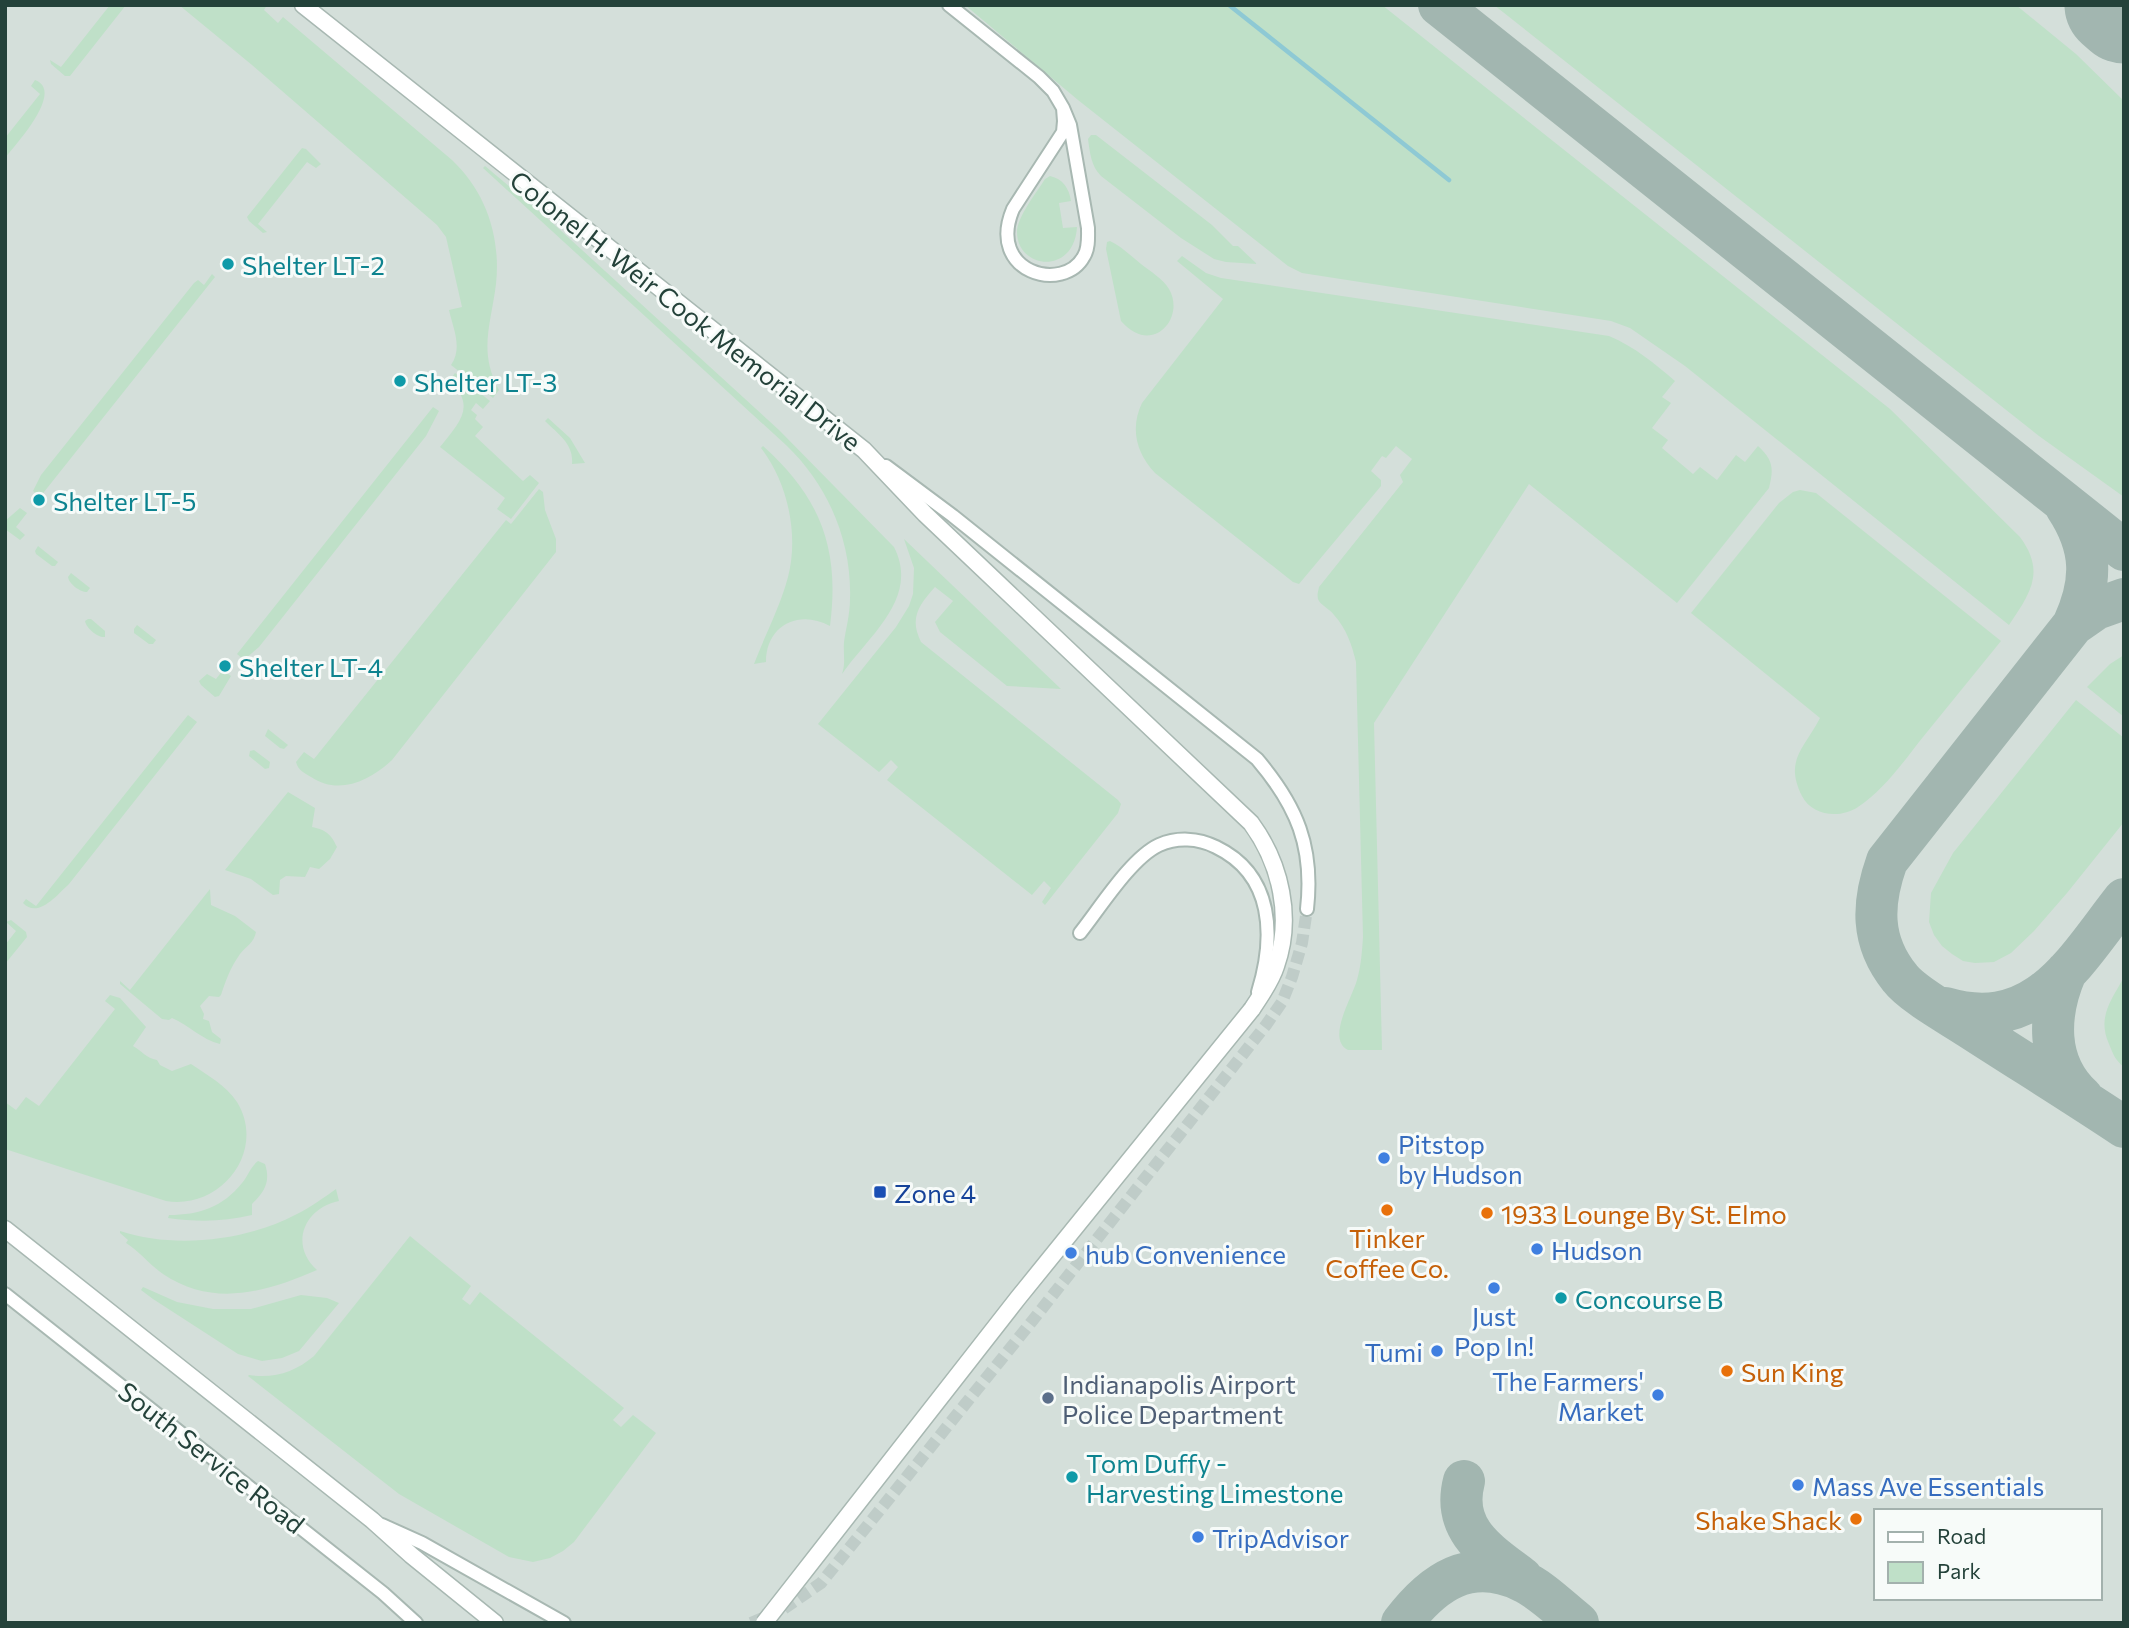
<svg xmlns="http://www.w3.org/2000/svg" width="2129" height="1628" viewBox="0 0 2129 1628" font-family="Commissioner,sans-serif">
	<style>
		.built { fill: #d4dfda; fill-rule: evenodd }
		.green { fill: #bfe0c8 }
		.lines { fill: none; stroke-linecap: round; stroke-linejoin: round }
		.stream { stroke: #8ec9d4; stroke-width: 4.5 }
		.taxiway { stroke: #a2b6b0; stroke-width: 42 }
		.runway { stroke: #a2b6b0; stroke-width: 103 }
		.minor-tunnel { stroke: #bfccc8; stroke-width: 12; stroke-dasharray: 12 6; stroke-linecap: butt }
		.minor-casing { stroke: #a8b8b2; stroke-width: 16 }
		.tertiary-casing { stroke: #a8b8b2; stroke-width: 19 }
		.minor { stroke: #fff; stroke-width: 12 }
		.tertiary { stroke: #fff; stroke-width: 16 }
		.tertiary-bridge-casing { stroke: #a8b8b2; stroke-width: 19; stroke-linecap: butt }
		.tertiary-bridge { stroke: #fff; stroke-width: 16 }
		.culture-dot { fill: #0f9aa8; stroke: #f7fbf9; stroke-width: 2.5 }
		.shop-dot { fill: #3f7fe0; stroke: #f7fbf9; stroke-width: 2.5 }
		.transit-dot { fill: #1a4fb4; stroke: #f7fbf9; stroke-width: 2.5 }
		.food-dot { fill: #e8710a; stroke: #f7fbf9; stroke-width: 2.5 }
		.service-dot { fill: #5c6f8a; stroke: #f7fbf9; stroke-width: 2.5 }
		.labels { text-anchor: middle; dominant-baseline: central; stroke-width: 6; stroke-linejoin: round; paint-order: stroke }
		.culture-label { font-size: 26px; fill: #0d838f; stroke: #f7fbf9; text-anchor: start }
		.street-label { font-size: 26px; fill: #24423a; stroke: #f7fbf9 }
		.shop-label { font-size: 26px; fill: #366cbe; stroke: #f7fbf9; text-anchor: start }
		.transit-label { font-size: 26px; fill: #164399; stroke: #f7fbf9; text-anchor: start }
		.food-label { font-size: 26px; fill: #c56008; stroke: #f7fbf9; text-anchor: start }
		.service-label { font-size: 26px; fill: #4e5e75; stroke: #f7fbf9; text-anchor: start }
	</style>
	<rect width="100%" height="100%" fill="#e6efeb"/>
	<!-- built -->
	<path class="built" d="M5,5H2124V1623H5ZM1875,1511H2099V1598H1875Z"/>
	<!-- green -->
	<path class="green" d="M110,5H126L70,76H65L51,64L50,60L61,67Z
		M179,5H267L264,10L278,23L283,17L452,160C486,192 501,237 496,284C491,325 478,351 499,390L493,398L451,365C463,348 453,328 449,310L462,307L446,237L437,225L252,65Z
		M965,5H1382L1890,409L2020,537C2046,572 2030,594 2009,625L1685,366L1630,328L1611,321L1302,273L1288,266L1078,100Z
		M1494,5H2016L2076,54L2124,101V497L2039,436Z
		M35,80C65,91 16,144 5,158V138L40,94L31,86Z
		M1091,135H1096L1212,225L1233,246H1238L1257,264L1226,262L1214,259L1181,238L1101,176C1091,166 1090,153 1088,139Z
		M302,148L306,149L321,164L316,168L307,162L258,224L267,232L263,233L249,221L247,217Z
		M485,166L547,218L779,430L894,547C920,598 869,635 842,674C846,662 843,654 844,642C846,628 850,614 850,599C852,541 828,485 786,445L483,168Z
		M1050,176C1063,179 1069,188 1071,201L1059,203L1063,228L1077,227C1074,276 1017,269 1017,232C1017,217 1037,192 1045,179Z
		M1110,241C1121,246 1131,256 1141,264C1150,271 1163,279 1169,289C1186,318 1152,357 1121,321L1106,249L1107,242Z
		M1182,256L1206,273L1221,278L1609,336C1635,347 1654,363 1675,381L1662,397L1671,403L1652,428L1668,440L1662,448L1693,474L1700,467L1717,480L1736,455L1745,462L1758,446C1773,460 1774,468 1769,488L1677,603L1529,484L1374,723L1382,1050H1348C1326,1039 1352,998 1357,980C1361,966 1362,952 1363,937L1356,662C1352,645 1346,628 1334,615C1330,609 1320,605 1318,599C1317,594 1318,592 1319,587L1403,482L1400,475L1412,459L1396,446L1386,458L1382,456L1371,471L1381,480V486L1299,584L1293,582L1155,473C1136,453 1130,428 1142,403L1223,299L1177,261Z
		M212,274L215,277L40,497L33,491L41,475L194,283L198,280L204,285Z
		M455,373L490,401L483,409L476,403L471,410L477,415L475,419L483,427L475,436L523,481L530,475L539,483L511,519L497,509L505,498L440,447C458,424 478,406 449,381Z
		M433,407L439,411L426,436L259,647L244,660L237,654Z
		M548,418L570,438L585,463L572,464C574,444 558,434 545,421Z
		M763,446C821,498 840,549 830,626C799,609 766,625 766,662L754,664C765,635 780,607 788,577C799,535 788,483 761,448Z
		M539,489L543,492L545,510L556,539V552L392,760C371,780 339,796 311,777C304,773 298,770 296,762L304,752L314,759L506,520L511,524Z
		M1800,490L1816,493L2001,641C1975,673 1949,705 1923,737C1904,761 1884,790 1858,807C1840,819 1812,816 1802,796C1784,760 1804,749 1820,718L1691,613L1779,503L1793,492Z
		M20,508L27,513L16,527L25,535L20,540L5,529V521Z
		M904,539L1061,689L1007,686L940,632L935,622L953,601L935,587C919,605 909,618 921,642L1118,800L1121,804L1118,813L1045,905L1042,902L1051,888L1044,881L1032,895L887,780L898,767L891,760L879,772L818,724L896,627L909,606L913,594L914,568Z
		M38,546L58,562L55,566H52L36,554L35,551Z
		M71,573L90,588L87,592C80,592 69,584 68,577Z
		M88,619H91L105,631V637C98,638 86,628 85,621Z
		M137,625L156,640L153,644H149L134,633V629Z
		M2124,655V717L2087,687L2110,664Z
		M223,670L231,676L219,696L215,697L201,685L199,681L207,674L216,679Z
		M2076,700L2124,738V822L2067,893L2034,931L2011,953L1994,962L1975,963L1963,961L1952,954L1942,946L1934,935L1929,922L1931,893L1953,853Z
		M188,715L197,722L69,884C57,895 38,919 23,903L26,899L36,906Z
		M268,729L288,745L284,749L280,748L265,736Z
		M254,750L270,762L269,768L265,769L249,756L250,751Z
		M288,792L315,808L312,827C326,830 331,834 337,847L330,859L319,869L310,867L305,877L286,876L280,880L279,894L273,895L251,879L225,870Z
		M210,889L211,905L235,916L256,932C254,943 246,946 240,954C230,968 226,980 221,995L219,997L209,996L200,1006L204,1014L203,1019L209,1021L212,1032L221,1039L220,1044C202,1040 189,1025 172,1018L169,1020L162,1019L120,984V981L130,990Z
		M11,920L26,932L27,937L5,964V945L16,931L6,922Z
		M2124,977V1067C2115,1060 2113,1054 2109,1044C2097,1017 2111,1001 2124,977Z
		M110,995L120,998L146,1027L133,1046C142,1051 146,1058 157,1060L160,1065L172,1071L191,1064C207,1075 226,1085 237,1102C267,1151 221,1210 166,1201L5,1149V1102L16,1110L26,1097L39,1106L115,1009L105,1001Z
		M258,1161L265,1164C271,1182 264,1192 252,1204V1215C223,1222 197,1222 168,1218L169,1215C199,1215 223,1207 242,1183C248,1176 251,1166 258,1161Z
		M336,1189L339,1201C304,1208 289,1245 317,1270C266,1292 214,1308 163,1274C150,1265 140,1252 126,1243L128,1240L120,1233V1231C174,1249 245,1241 295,1215C310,1208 323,1198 336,1189Z
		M410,1236L471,1286L462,1299L470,1305L480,1292L624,1408L613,1420L621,1427L633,1415L656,1433L574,1542L563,1551L550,1558L533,1562L509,1557L399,1494L248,1376L249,1375C274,1379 295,1372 314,1356Z
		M143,1287L177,1302L213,1309H251L301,1295L327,1298L339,1303L299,1351L282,1358L262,1361L238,1354L153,1299L141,1290Z"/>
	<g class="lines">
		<!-- stream -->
		<path class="stream" d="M1229,5L1449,180"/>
		<!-- taxiway -->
		<path class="taxiway" d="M1439,5L2124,550
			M2107,5L2124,21
			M2066,507C2093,548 2093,582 2073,625
			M2124,599L2096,609L2073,625L1887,861C1872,903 1870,941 1900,978C1912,994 1952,1016 1970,1028C2021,1061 2073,1093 2124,1127
			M2066,972C2048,1014 2045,1063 2082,1097
			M1945,1008C2037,1035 2075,961 2124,899
			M1464,1481C1451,1530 1488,1552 1522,1578
			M1402,1623C1433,1582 1470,1556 1522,1581C1542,1590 1560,1609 1578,1623"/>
		<!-- runway -->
		<path class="runway" d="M2116,5L2124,12"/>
		<!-- minor-tunnel -->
		<path class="minor-tunnel" d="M751,1623L782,1610L821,1583L1033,1320L1266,1025L1282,1002L1292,977L1302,943L1307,909"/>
		<defs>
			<path id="minor" d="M949,5L1039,77L1053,91L1063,108L1070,125L1088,228C1088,237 1089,248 1084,256C1064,294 986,273 1013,209L1063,132L1064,121L1063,108
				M886,466L953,516L1257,759C1297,806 1314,847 1307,909
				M1080,933C1100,908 1131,858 1159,845C1177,837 1198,838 1216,847C1274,875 1275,937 1258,992
				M5,1294L383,1593L416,1623
				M382,1525L422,1543L564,1623"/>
			<path id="tertiary" d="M303,5L864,450L925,514L1251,823C1281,864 1293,918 1276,966C1271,982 1261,995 1252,1009
				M5,1229L372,1520L411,1555L495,1623"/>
		</defs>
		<!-- minor casing -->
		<use href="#minor" class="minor-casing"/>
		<!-- tertiary casing -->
		<use href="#tertiary" class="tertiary-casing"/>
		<!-- minor -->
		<use href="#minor" class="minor"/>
		<!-- tertiary -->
		<use href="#tertiary" class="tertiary"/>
		<defs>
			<path id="tertiary-bridge" d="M764,1623L1018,1298L1252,1009"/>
		</defs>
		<!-- tertiary-bridge casing -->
		<use href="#tertiary-bridge" class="tertiary-bridge-casing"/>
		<!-- tertiary-bridge -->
		<use href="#tertiary-bridge" class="tertiary-bridge"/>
	</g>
	<!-- markers -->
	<g class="culture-dot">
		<circle cx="228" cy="264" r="7"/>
		<circle cx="400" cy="381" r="7"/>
		<circle cx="39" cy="500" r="7"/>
		<circle cx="225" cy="666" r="7"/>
		<circle cx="1561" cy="1298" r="7"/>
		<circle cx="1072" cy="1477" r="7"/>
	</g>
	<g class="shop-dot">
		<circle cx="1384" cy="1158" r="7"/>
		<circle cx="1537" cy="1249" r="7"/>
		<circle cx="1071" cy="1253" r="7"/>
		<circle cx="1494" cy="1288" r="7"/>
		<circle cx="1437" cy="1351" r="7"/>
		<circle cx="1658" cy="1395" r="7"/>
		<circle cx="1798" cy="1485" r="7"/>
		<circle cx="1198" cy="1537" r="7"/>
	</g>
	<rect class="transit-dot" x="873" y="1185" width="14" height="14" rx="3.5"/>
	<g class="food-dot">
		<circle cx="1387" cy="1210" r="7"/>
		<circle cx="1487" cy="1213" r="7"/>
		<circle cx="1727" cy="1371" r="7"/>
		<circle cx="1856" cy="1519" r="7"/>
	</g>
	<circle class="service-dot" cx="1048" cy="1398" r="7"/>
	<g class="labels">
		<!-- culture labels -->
		<g class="culture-label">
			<text x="242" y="264">Shelter LT-2</text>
			<text x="414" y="381">Shelter LT-3</text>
			<text x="53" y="500">Shelter LT-5</text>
			<text x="239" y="666">Shelter LT-4</text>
			<text x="1575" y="1298">Concourse B</text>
			<text x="1086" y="1462">Tom Duffy -<tspan x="1086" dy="30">Harvesting Limestone</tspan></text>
		</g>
		<!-- street labels -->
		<g class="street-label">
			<text transform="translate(686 310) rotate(38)">Colonel H. Weir Cook Memorial Drive</text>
			<text transform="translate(212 1457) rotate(38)">South Service Road</text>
		</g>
		<!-- shop labels -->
		<g class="shop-label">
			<text x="1398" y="1143">Pitstop<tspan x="1398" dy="30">by Hudson</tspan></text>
			<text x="1551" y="1249">Hudson</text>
			<text x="1085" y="1253">hub Convenience</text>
			<text x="1494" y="1315" text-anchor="middle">Just<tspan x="1494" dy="30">Pop In!</tspan></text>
			<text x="1423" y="1351" text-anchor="end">Tumi</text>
			<text x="1644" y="1380" text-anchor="end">The Farmers'<tspan x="1644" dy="30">Market</tspan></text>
			<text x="1812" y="1485">Mass Ave Essentials</text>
			<text x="1212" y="1537">TripAdvisor</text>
		</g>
		<!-- transit labels -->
		<g class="transit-label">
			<text x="894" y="1192">Zone 4</text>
		</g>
		<!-- food labels -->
		<g class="food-label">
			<text x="1501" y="1213">1933 Lounge By St. Elmo</text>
			<text x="1387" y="1237" text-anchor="middle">Tinker<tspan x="1387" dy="30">Coffee Co.</tspan></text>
			<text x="1741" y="1371">Sun King</text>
			<text x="1842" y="1519" text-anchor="end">Shake Shack</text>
		</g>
		<!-- service labels -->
		<g class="service-label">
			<text x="1062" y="1383">Indianapolis Airport<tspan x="1062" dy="30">Police Department</tspan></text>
		</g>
	</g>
	<!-- border -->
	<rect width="2129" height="1628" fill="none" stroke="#24423a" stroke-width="14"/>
	<!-- legend -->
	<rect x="1874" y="1509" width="228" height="91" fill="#f7fbf9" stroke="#a3b1ad" stroke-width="2"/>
	<rect x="1888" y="1532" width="35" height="10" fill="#ffffff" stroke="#a3b1ad" stroke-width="2"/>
	<text x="1937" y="1544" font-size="21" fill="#24423a">Road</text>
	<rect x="1888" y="1562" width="35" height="21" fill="#bfe0c8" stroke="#a3b1ad" stroke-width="2"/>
	<text x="1937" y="1579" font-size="21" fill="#24423a">Park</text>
</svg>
